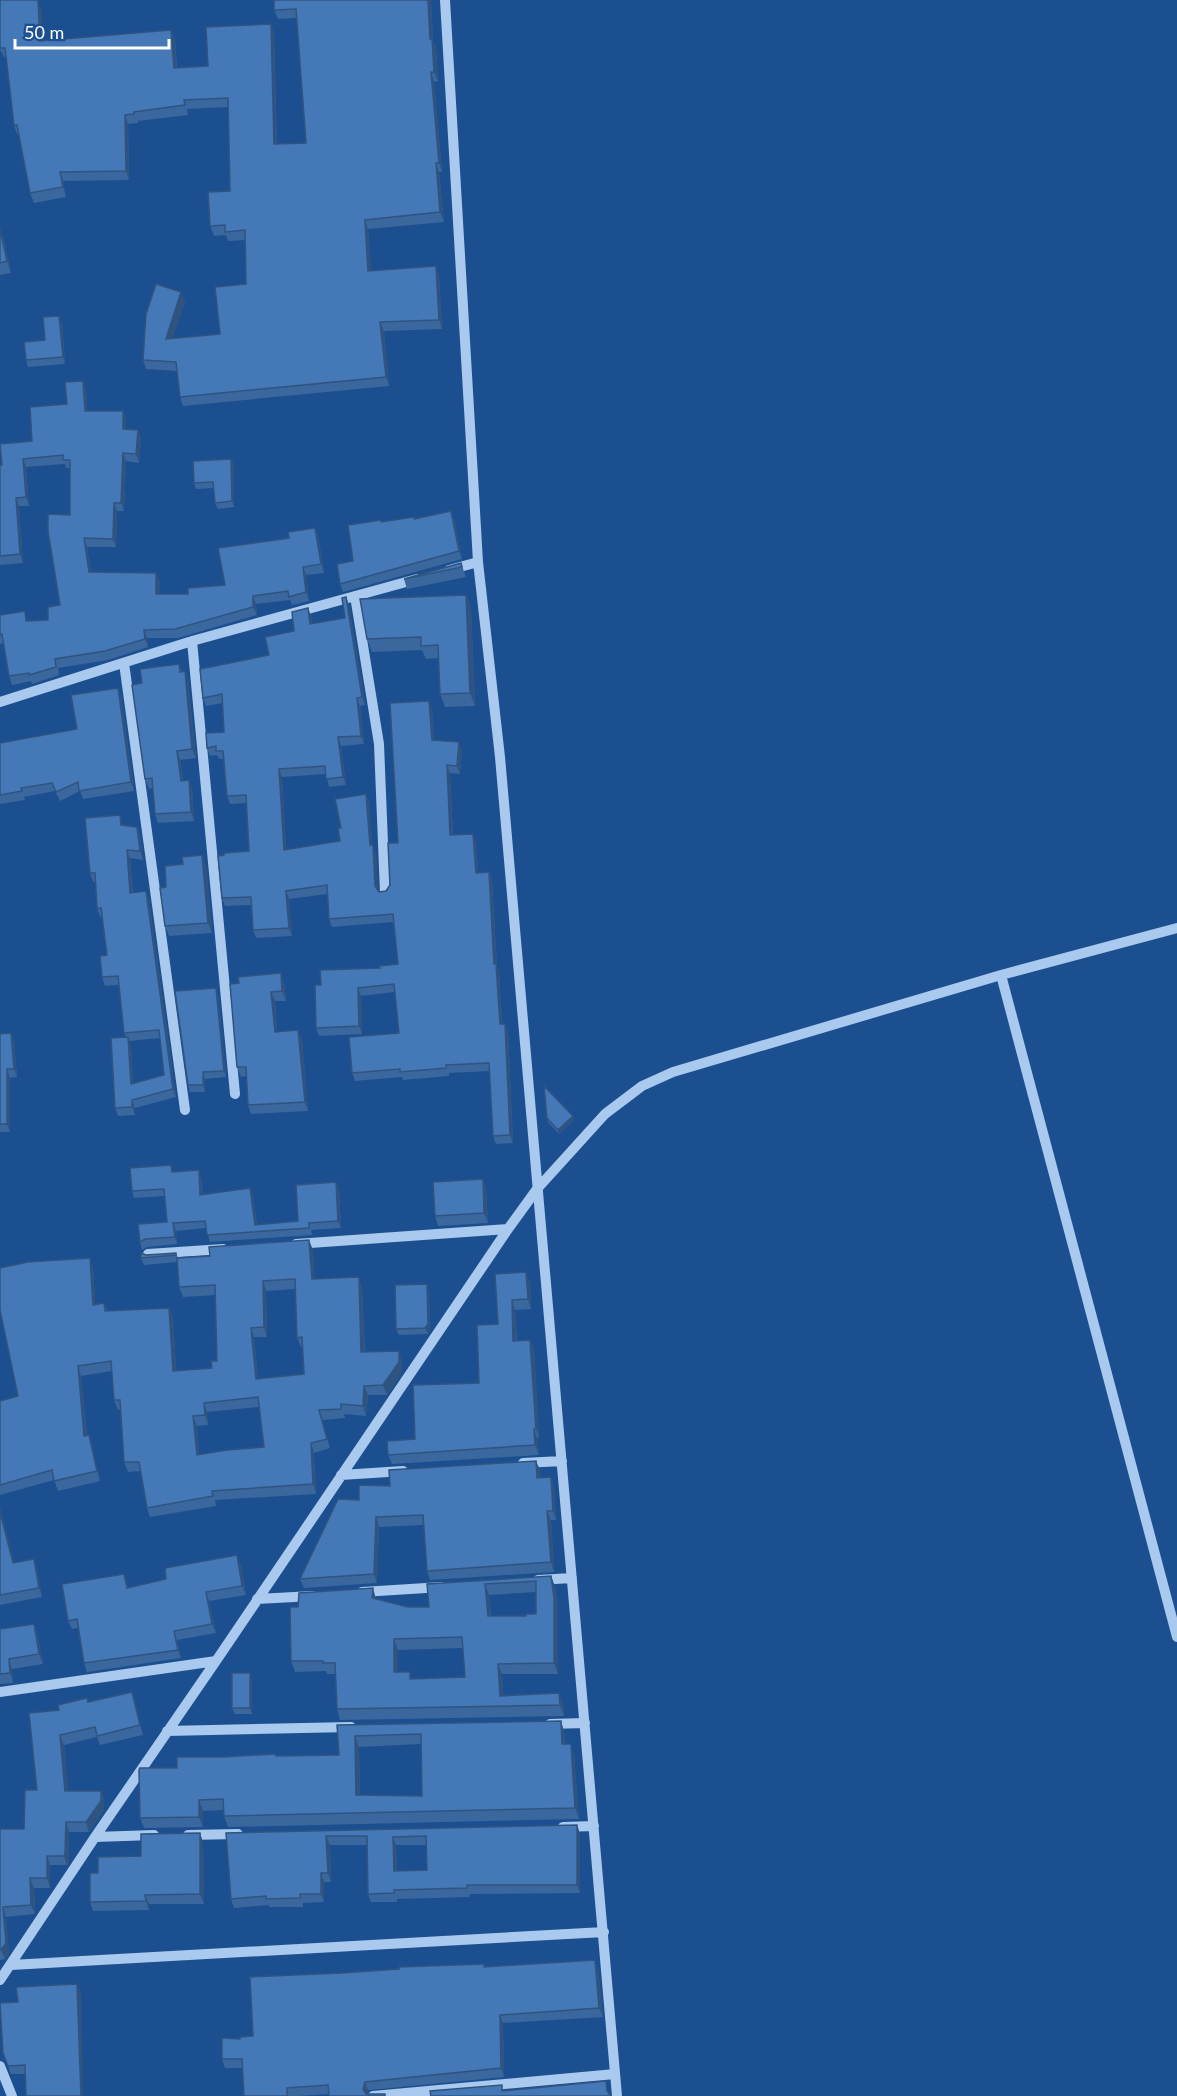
<svg xmlns="http://www.w3.org/2000/svg" width="1177" height="2096" viewBox="0 0 1177 2096" font-family="Lato,sans-serif">
	<style>
		.lines { fill: none; stroke-linecap: round; stroke-linejoin: round }
		.minor { stroke: #a9c9ee; stroke-width: 10 }
		.wall { fill: #3a679d; fill-rule: evenodd }
		.shaded-wall { fill: #305480 }
		.building { fill: #4478b7; stroke: #305480; stroke-width: 1.5; fill-rule: evenodd }
	</style>
	<rect width="100%" height="100%" fill="#1b4f8f"/>
	<g class="lines">
		<!-- minor -->
		<path class="minor" d="M445,0L478,562L500,757L617,2096
			M449,570L478,562
			M355,596L379,744L385,893
			M192,641L235,1094
			M124,663L185,1110
			M0,702L192,641L417,579
			M1001,975L1177,1637
			M296,1244L508,1229
			M148,1254L223,1249
			M523,1463L562,1461
			M341,1475L403,1471
			M538,1580L572,1578
			M362,1592L442,1587
			M257,1599L313,1596
			M0,1692L216,1661
			M550,1724L585,1723
			M167,1731L351,1727
			M563,1827L594,1826
			M188,1835L238,1834
			M95,1837L154,1835
			M11,1965L604,1932
			M0,1980L95,1837L216,1661L508,1229L537,1189L605,1114L642,1086L673,1072L1001,975L1177,928
			M0,2066L12,2096
			M373,2096L615,2074"/>
	</g>
	<!-- wall -->
	<path class="wall" d="M0,0L41,9L43,41L175,39L177,68L208,66L274,33L277,144L306,143L296,18L278,19L274,10V0H431L433,41L436,48L438,81L434,82L442,172H439L444,222L368,229L371,271L439,276L442,329L384,331L389,386L183,406L180,397L177,371L146,369L143,360L185,302L172,339L220,334L246,284L245,240L228,241L226,235L214,236L210,226L230,191L228,107L187,109L188,115L138,121V123L128,124L129,180L63,181L66,197L34,203L30,193L19,134H17L14,125L6,57H4L0,49Z
		M0,229L4,240L11,273L0,275Z
		M62,323L65,364L28,367L26,360Z
		M86,389L87,411H123L126,420V429L138,430L141,439L139,463L126,461L124,511H117L116,547H87L91,572L160,581L159,594H188L225,585L289,538L315,528L318,536L324,573L306,575L309,601L292,605L290,600L256,604L257,615L178,638H147L148,647L108,660L58,668L59,675L32,684L31,681L12,685L9,676L3,643L0,644V615L28,620V621L48,620L60,605L70,515V468H66L65,464L26,467L29,506H19L23,563L0,565V465H2L32,441L67,404Z
		M231,459L234,465V507L218,509L215,503L214,488L196,489L194,483Z
		M414,519H454L462,559L343,592L340,584L353,561L382,522Z
		M461,563L466,577L407,589L404,579Z
		M466,595L471,608L475,706L445,707L440,694L438,658L426,659L422,650L372,652L367,639Z
		M349,605L365,705L360,706L364,744L341,746L346,785L329,787L326,774L282,777L286,850L340,841L341,828L366,794L369,802L372,845L376,853L377,889L379,892L386,891L390,885L398,843L432,709L434,740L462,751L460,774L450,773L453,835L476,842L478,873L489,872L492,880L497,967L499,972L502,1024L508,1032L513,1143L496,1144L493,1136L489,1071L449,1073V1076L403,1080L402,1077L355,1081L352,1073L399,1033L395,992L361,996L362,1034L319,1036L316,1028L321,985L398,964L393,922L332,927L329,919L327,894L289,899L292,936L256,938L253,930L251,905L225,906L222,898L249,851L246,803L230,804L227,796L223,759H219L217,755L210,756L207,748L224,732L223,703L206,706L203,698L269,655L311,616L312,624L345,618Z
		M179,664L182,672L188,680L196,758L180,760L183,780L192,789L194,821L158,823L155,814L153,788L149,789L145,779L142,683Z
		M118,688L121,696L134,791L83,799L80,791L60,801L55,791L24,797L25,800L0,804V743L77,729Z
		M123,823V825L137,827L140,835L143,860L130,858L133,893L149,899L176,1097L135,1108V1115L118,1116L115,1108L126,1037L124,1033L119,985L105,986L102,977L107,955L102,916L100,917L97,908L95,882H93L90,873ZM160,1038L164,1075L133,1084L131,1045L129,1041Z
		M183,864L206,865L212,933L169,936L165,926L166,887Z
		M284,983L286,1001H275L277,1032L302,1039L308,1111L251,1114L248,1105L246,1076L241,1077L237,1067L230,984Z
		M218,994L226,1077L205,1079V1092H190L188,1085Z
		M11,1033L14,1042L17,1077L10,1078V1132H0V1034Z
		M573,1116L574,1120L559,1134L548,1122L547,1118Z
		M174,1172L201,1177L203,1195L253,1196L257,1225L298,1221L336,1182L339,1190L341,1228L311,1230L312,1235L210,1242L206,1228L176,1231L177,1244L147,1247L142,1250L140,1242L167,1222L164,1196L134,1198L132,1191Z
		M486,1189L488,1223L438,1226L435,1216Z
		M313,1250L314,1279L362,1287L365,1352L402,1361V1372L387,1395H368L366,1416L344,1414L345,1418L322,1420L330,1448L314,1453L316,1494L215,1500L216,1506L150,1517L147,1508L141,1471L128,1472L124,1462L121,1409L118,1410L114,1400L112,1371L81,1376L87,1436L89,1435L92,1445L100,1481L58,1491L54,1480L0,1495V1401L18,1396L93,1267L95,1304L104,1303L107,1311L173,1317L176,1371L212,1368L217,1361L216,1295L183,1297L179,1287L178,1262L144,1265L141,1258L146,1255L176,1253L178,1258ZM296,1289L297,1338L301,1347H302L304,1374L258,1378L254,1337H267L266,1291ZM259,1407L264,1447L199,1455L197,1426L208,1425L207,1412Z
		M495,1274L530,1282L531,1309L515,1310L517,1340H530L534,1349L539,1438H537L539,1455L392,1464L388,1455L415,1439L479,1383L498,1324Z
		M429,1291L430,1331L428,1334L399,1335L396,1329Z
		M540,1470V1478L551,1477L554,1487L556,1520H551L554,1572L430,1580L427,1571L424,1525L379,1527L377,1583L304,1588L300,1579L359,1500L390,1486Z
		M0,1508L14,1562L37,1569L42,1597L0,1605Z
		M241,1564L246,1595L209,1601L216,1633L177,1640L181,1658L87,1672L84,1663L78,1628L72,1629L68,1621L124,1574L128,1588Z
		M551,1576L555,1587L558,1609V1674H502L503,1695L559,1693L563,1704L564,1716L340,1720L337,1709L335,1674H327L326,1671L295,1672L291,1661L298,1607L376,1599L408,1607H429L427,1584ZM536,1592V1614L526,1616H491L489,1595ZM463,1648L465,1677L413,1679L398,1672V1650Z
		M34,1624L37,1633L43,1664L12,1669L13,1683L0,1684V1629Z
		M252,1680V1714H235L232,1708Z
		M135,1701L143,1735L100,1745L97,1737L64,1745L68,1791H101L104,1800V1810L89,1832H69V1863L67,1865H50V1888H34L35,1914L6,1917L9,1953L5,1959L0,1960V1829H24L37,1790L59,1710L88,1702Z
		M337,1725L564,1731L565,1744L574,1754L579,1819L228,1827L224,1816V1810L203,1811V1827L144,1828L140,1818L177,1768L223,1757L275,1754L276,1756L339,1755ZM421,1744L422,1796L360,1795L359,1747Z
		M577,1825L580,1834V1893L470,1894V1897L397,1899V1902H371L368,1894L367,1845H330L331,1882H324V1902L303,1903V1907H269V1905L234,1908L231,1899L226,1833ZM396,1845H426L427,1870L397,1871Z
		M203,1842L204,1904H149V1910L93,1911L90,1902L98,1873L141,1856Z
		M484,1964L485,1967L598,1969L603,2017L503,2023L504,2077L329,2094L297,2096H244L242,2068H225L222,2059L240,2039L253,2036L342,1973Z
		M81,1992L26,2074H11L3,2053L18,2002Z"/>
	<!-- shaded-wall -->
	<path class="shaded-wall" d="M38,0L41,9L44,50L40,41Z
		M428,0H431L433,41L436,48L438,81L434,72L430,39Z
		M271,24L274,33L277,154L274,144Z
		M171,30L175,39L177,77L174,68Z
		M431,72L434,82L442,172L439,163Z
		M125,115L128,124L129,180L126,171Z
		M436,163L439,172L444,222L440,212Z
		M60,172L63,181L66,197L63,187Z
		M365,220L368,229L372,280L368,271Z
		M0,229L4,240L11,273L7,261Z
		M436,266L439,276L442,329L439,320Z
		M181,292L185,302L169,349L166,339Z
		M59,316L62,323L65,364L63,357Z
		M380,322L384,331L389,386L386,377Z
		M83,381L86,389L88,420L85,411Z
		M123,411L126,420V437L123,429Z
		M138,430L141,439L139,463L136,454Z
		M123,453L126,461L124,511L121,503Z
		M23,459L26,467L29,506L26,497Z
		M231,459L234,465V507L232,501Z
		M16,498L19,506L23,563L20,554Z
		M114,503L117,511L116,547L113,539Z
		M451,511L454,519L462,559L459,551Z
		M315,528L318,536L324,573L321,564Z
		M84,538L87,547L92,581L89,572Z
		M303,567L306,575L309,601L306,592Z
		M156,573L160,581L159,602L156,594Z
		M466,595L471,608L475,706L470,693Z
		M253,596L256,604L257,615L253,607Z
		M346,597L349,605L365,705L362,697Z
		M308,608L311,616L313,632L310,624Z
		M144,630L147,638L148,647L145,639Z
		M185,671L188,680L196,758L192,749Z
		M118,688L121,696L134,791L131,782Z
		M357,698L360,706L364,744L361,736Z
		M429,701L432,709L435,748L432,740Z
		M338,737L341,746L346,785L343,777Z
		M459,742L462,751L460,774L457,766Z
		M177,751L180,760L184,790L181,781Z
		M447,765L450,773L453,843L450,835Z
		M279,769L282,777L287,858L284,850Z
		M189,780L192,789L194,821L191,812Z
		M366,794L369,802L373,853L370,845Z
		M137,827L140,835L143,860L140,851Z
		M473,834L476,842L479,881L476,873Z
		M373,845L376,853L378,894L375,886Z
		M127,850L130,858L133,901L130,893Z
		M202,855L206,865L212,933L208,923Z
		M489,872L492,880L497,967L499,972L503,1032L500,1024L494,964Z
		M146,891L149,899L176,1097L173,1089Z
		M286,891L289,899L292,936L289,928Z
		M281,973L284,983L286,1001L282,991Z
		M216,988L218,994L226,1077L224,1071Z
		M358,988L361,996L362,1034L359,1026Z
		M271,992L275,1001L278,1042L275,1032Z
		M505,1024L508,1032L513,1143L510,1135Z
		M298,1030L302,1039L308,1111L305,1102Z
		M11,1033L14,1042L17,1077L14,1069Z
		M128,1037L131,1045L134,1093L131,1084Z
		M7,1069L10,1078V1132L7,1124Z
		M203,1072L205,1079V1092L203,1085Z
		M132,1100L135,1108V1115L132,1107Z
		M573,1116L574,1120L559,1134L558,1130Z
		M199,1170L201,1177L203,1203L200,1195Z
		M483,1179L486,1189L488,1223L484,1213Z
		M336,1182L339,1190L341,1228L338,1221Z
		M250,1188L253,1196L258,1232L255,1225Z
		M173,1223L176,1231L177,1244L175,1237Z
		M309,1240L313,1250L315,1289L312,1279Z
		M90,1258L93,1267L96,1314L93,1305Z
		M526,1272L530,1282L531,1309L528,1299Z
		M359,1277L362,1287L365,1362L361,1352Z
		M263,1281L266,1291L267,1337L264,1327Z
		M427,1284L429,1291L430,1331L428,1334L425,1328Z
		M512,1300L515,1310L517,1350L513,1341Z
		M169,1308L173,1317L177,1381L173,1371Z
		M251,1328L254,1337L259,1388L256,1379Z
		M530,1340L534,1349L539,1438L536,1429Z
		M399,1351L402,1361V1372L387,1395L383,1385Z
		M78,1366L81,1376L88,1446L84,1436Z
		M364,1386L368,1395L366,1416L363,1406Z
		M204,1403L207,1412L208,1425L205,1415Z
		M193,1416L197,1426L200,1465L197,1455Z
		M534,1429L537,1438L539,1455L535,1445Z
		M89,1435L92,1445L100,1481L97,1471Z
		M311,1443L314,1453L316,1494L313,1484Z
		M536,1461L540,1470L541,1487L537,1478Z
		M551,1477L554,1487L556,1520L553,1511Z
		M0,1508L17,1572L13,1563L0,1512Z
		M547,1511L551,1520L554,1572L551,1562Z
		M376,1517L379,1527L377,1583L374,1574Z
		M237,1555L241,1564L246,1595L242,1586Z
		M34,1559L37,1569L42,1597L39,1588Z
		M551,1576L555,1587L558,1609V1674L554,1663Z
		M485,1584L489,1595L491,1627L488,1616Z
		M373,1588L376,1599V1609L372,1598Z
		M206,1592L209,1601L216,1633L212,1624Z
		M34,1624L37,1633L43,1664L39,1654Z
		M174,1631L177,1640L181,1658L178,1650Z
		M394,1639L398,1650V1683L394,1672Z
		M9,1659L12,1669L13,1683L10,1673Z
		M498,1664L502,1674L504,1706L500,1696Z
		M250,1673L252,1680V1714L250,1708Z
		M132,1692L135,1701L143,1735L140,1725Z
		M559,1693L563,1704L564,1716L560,1705Z
		M561,1721L564,1731L566,1755L562,1744Z
		M60,1735L64,1745L69,1800L65,1791Z
		M355,1736L359,1747L360,1806L356,1795Z
		M571,1744L574,1754L579,1819L575,1808Z
		M101,1791L104,1800V1810L89,1832L86,1822Z
		M199,1800L203,1811V1827L199,1817Z
		M66,1822L69,1832V1863L67,1865L64,1856Z
		M577,1825L580,1834V1893L577,1885Z
		M200,1833L203,1842L204,1904L200,1894Z
		M326,1836L330,1845L331,1882L328,1873Z
		M393,1837L396,1845L397,1880L394,1871Z
		M47,1856L50,1865V1888L47,1878Z
		M321,1873L324,1882V1902L321,1894Z
		M30,1878L34,1888L35,1914L31,1905Z
		M145,1895L149,1904V1910L146,1901Z
		M3,1907L6,1917L9,1953L5,1959L1,1950Z
		M595,1960L598,1969L603,2017L599,2008Z
		M77,1984L81,1992L83,2096H81Z
		M500,2015L503,2023L504,2077L501,2068Z
		M365,2082L368,2090L366,2096L363,2089Z"/>
	<!-- building -->
	<path class="building" d="M0,0H38L40,41L171,30L174,68L208,66L206,27L271,24L274,144L306,143L296,9L274,10V0H428L430,39H432L434,72H431L439,163H436L440,212L365,220L368,271L436,266L439,320L380,322L386,377L180,397L176,362L143,360L146,314L156,284L181,292L166,339L220,334L215,287L246,284L245,230L225,232V225L210,226L208,192L230,191L228,98L184,100L185,105L134,112V114L125,115L126,171L60,172L63,187L30,193L17,125H14L5,48H0Z
		M0,229L7,261L0,263Z
		M59,316L63,357L26,360L24,342L45,340L43,317Z
		M83,381L85,411H123V429L138,430L136,454L123,453L121,503H114L113,539L84,538L89,572L156,573V594H188V588L225,585L218,548L289,538L288,532L315,528L321,564L303,567L306,592L289,597L288,591L253,596V607L175,629L144,630L145,639L105,651L55,659L56,667L29,675V673L9,676L2,634L0,635V615L25,611L26,621L48,620V607L60,605L48,531V514L70,515V460H63V455L23,459L26,497L16,498L20,554L0,556V465H2L0,444L32,441L30,407L67,404L65,382Z
		M231,459L232,501L215,503L213,482L194,483L193,461Z
		M451,511L459,551L340,584L337,564L353,561L348,525L381,520V522L414,517V519Z
		M461,563L462,567L404,579Z
		M466,595L470,693L440,694L438,645L421,646V637L367,639L360,599Z
		M346,597L362,697L357,698L361,736L338,737L343,777L326,779L325,766L279,769L284,850L340,841L338,828H341L335,799L366,794L370,845H373L375,886L379,892L386,891L390,885L388,843H398L390,703L429,701L432,740L459,742L457,766L447,765L450,835L473,834L476,873L489,872L494,964H496L500,1024H505L510,1135L493,1136L489,1063L446,1065V1068L400,1072V1069L352,1073L349,1037L399,1033L394,984L358,988L359,1026L316,1028L315,985H321L320,970L380,968L379,966L398,964L393,914L329,919L327,885L286,891L289,928L253,930L251,897L222,898L218,856L224,855V853L249,851L246,795L227,796L223,751H216V746L207,748L206,733L224,732L222,694L203,698L200,669L269,655L265,637L294,631L292,612L308,608L310,624L345,618L342,598Z
		M179,664L180,672L185,671L192,749L177,751L181,781L189,780L191,812L155,814L152,778L145,779L132,685L142,683L140,669Z
		M118,688L131,782L79,791L78,782L56,792L52,783L21,788L22,791L0,795V743L77,729L71,695Z
		M120,815L121,825L137,827L140,851L127,850L130,893L146,891L173,1089L132,1100V1107L115,1108L111,1038L128,1037L131,1084L164,1075L159,1030L124,1033L118,976L102,977L100,956L107,955L101,908H97L95,873H90L85,818Z
		M202,855L208,923L165,926L160,888L166,887L165,866L183,864L182,857Z
		M281,973L282,991L271,992L275,1032L298,1030L305,1102L248,1105L246,1067H237L230,984L239,983L238,977Z
		M216,988L224,1071L203,1072V1085H188L175,991Z
		M11,1033L14,1069H7V1124H0V1034Z
		M544,1086L573,1116L558,1130L547,1118Z
		M171,1165L172,1172L199,1170L200,1195L250,1188L255,1225L298,1221L296,1185L336,1182L338,1221L309,1223V1228L207,1235L205,1221L173,1223L175,1237L145,1239L140,1242L138,1224L167,1222L164,1189L132,1191L130,1168Z
		M483,1179L484,1213L435,1216L433,1182Z
		M309,1240L312,1279L359,1277L361,1352L399,1351V1362L383,1385L364,1386L363,1406L341,1404V1409L319,1410L327,1439L311,1443L313,1484L212,1491L213,1496L147,1508L139,1462H124L120,1400H114L111,1361L78,1366L84,1436L89,1435L97,1471L54,1481L52,1470L0,1485V1401L18,1396L0,1310V1268L28,1262L90,1258L93,1305L104,1303L105,1311L169,1308L173,1371L212,1368L211,1361H217L215,1285L179,1287L177,1258L210,1256L209,1247ZM295,1279L297,1338L302,1337L304,1374L256,1379L251,1328L264,1327L263,1281ZM258,1397L264,1447L227,1450L197,1455L193,1416L205,1415L204,1403Z
		M141,1253L146,1255L176,1253V1255L141,1258Z
		M526,1272L528,1299L512,1300L513,1341L530,1340L536,1429H534L535,1445L388,1455L387,1441L415,1439L413,1385L479,1383L477,1325L498,1324L495,1274Z
		M427,1284L428,1324L425,1328L396,1329L395,1285Z
		M536,1461L537,1478L551,1477L553,1511H547L551,1562L427,1571L423,1515L376,1517L374,1574L300,1579L338,1499L359,1500V1485L390,1486L389,1470Z
		M0,1512L13,1563L34,1559L39,1588L0,1595Z
		M237,1555L242,1586L206,1592L212,1624L174,1631L178,1650L84,1663L77,1619L68,1621L62,1584L124,1574L127,1588L166,1579L165,1568Z
		M551,1576L554,1598V1663L498,1664L500,1696L559,1693L560,1705L337,1709L335,1663H323V1661H291L290,1607H298L299,1593L373,1588L372,1598L408,1607H429L427,1584ZM536,1581V1614H526V1616H488L485,1584ZM462,1637L465,1677L410,1679V1672H394V1639Z
		M34,1624L39,1654L9,1659L10,1673L0,1674V1629Z
		M232,1673H250V1708H232Z
		M132,1692L140,1725L97,1736L95,1727L60,1735L65,1791H101V1801L86,1822H66L65,1853L64,1856H47V1878H30L31,1905L3,1907L6,1943L1,1950H0V1829H24L25,1790H37L29,1713L59,1710L58,1705L87,1698L88,1702Z
		M561,1721L562,1744H571L575,1808L224,1816L223,1799L199,1800V1817L140,1818L139,1770L140,1768H177V1757H223L275,1754L276,1756L339,1755L337,1725ZM421,1734L422,1796L356,1795L355,1736Z
		M577,1825V1885H467V1888L394,1890V1893L368,1894L367,1836H326L328,1873H321V1894H300V1898L266,1899V1896L231,1899L226,1833ZM426,1836L427,1870L394,1871L393,1837Z
		M200,1833V1894L145,1895L146,1901L90,1902V1873H98V1857L141,1856V1834Z
		M595,1960L599,2008L500,2015L501,2068L365,2082L363,2089L366,2094H385V2096H329L328,2085L287,2088V2096H244L242,2059H222V2038L240,2039V2037L253,2036L250,1977L342,1973L399,1969V1967L484,1964V1967Z
		M77,1984L81,2096H26L25,2065L8,2066L3,2053L0,2003L18,2002L16,1987Z
		M606,2081L607,2091L611,2096H431L430,2091L502,2085V2091Z"/>
	<!-- scale -->
	<path d="M15 39v9h154v-9" fill="none" stroke="#ffffff" stroke-width="3"/>
	<text x="24" y="39" font-size="18" fill="#ffffff" stroke="#1b4f8f" stroke-width="4.5" paint-order="stroke">50 m</text>
</svg>
